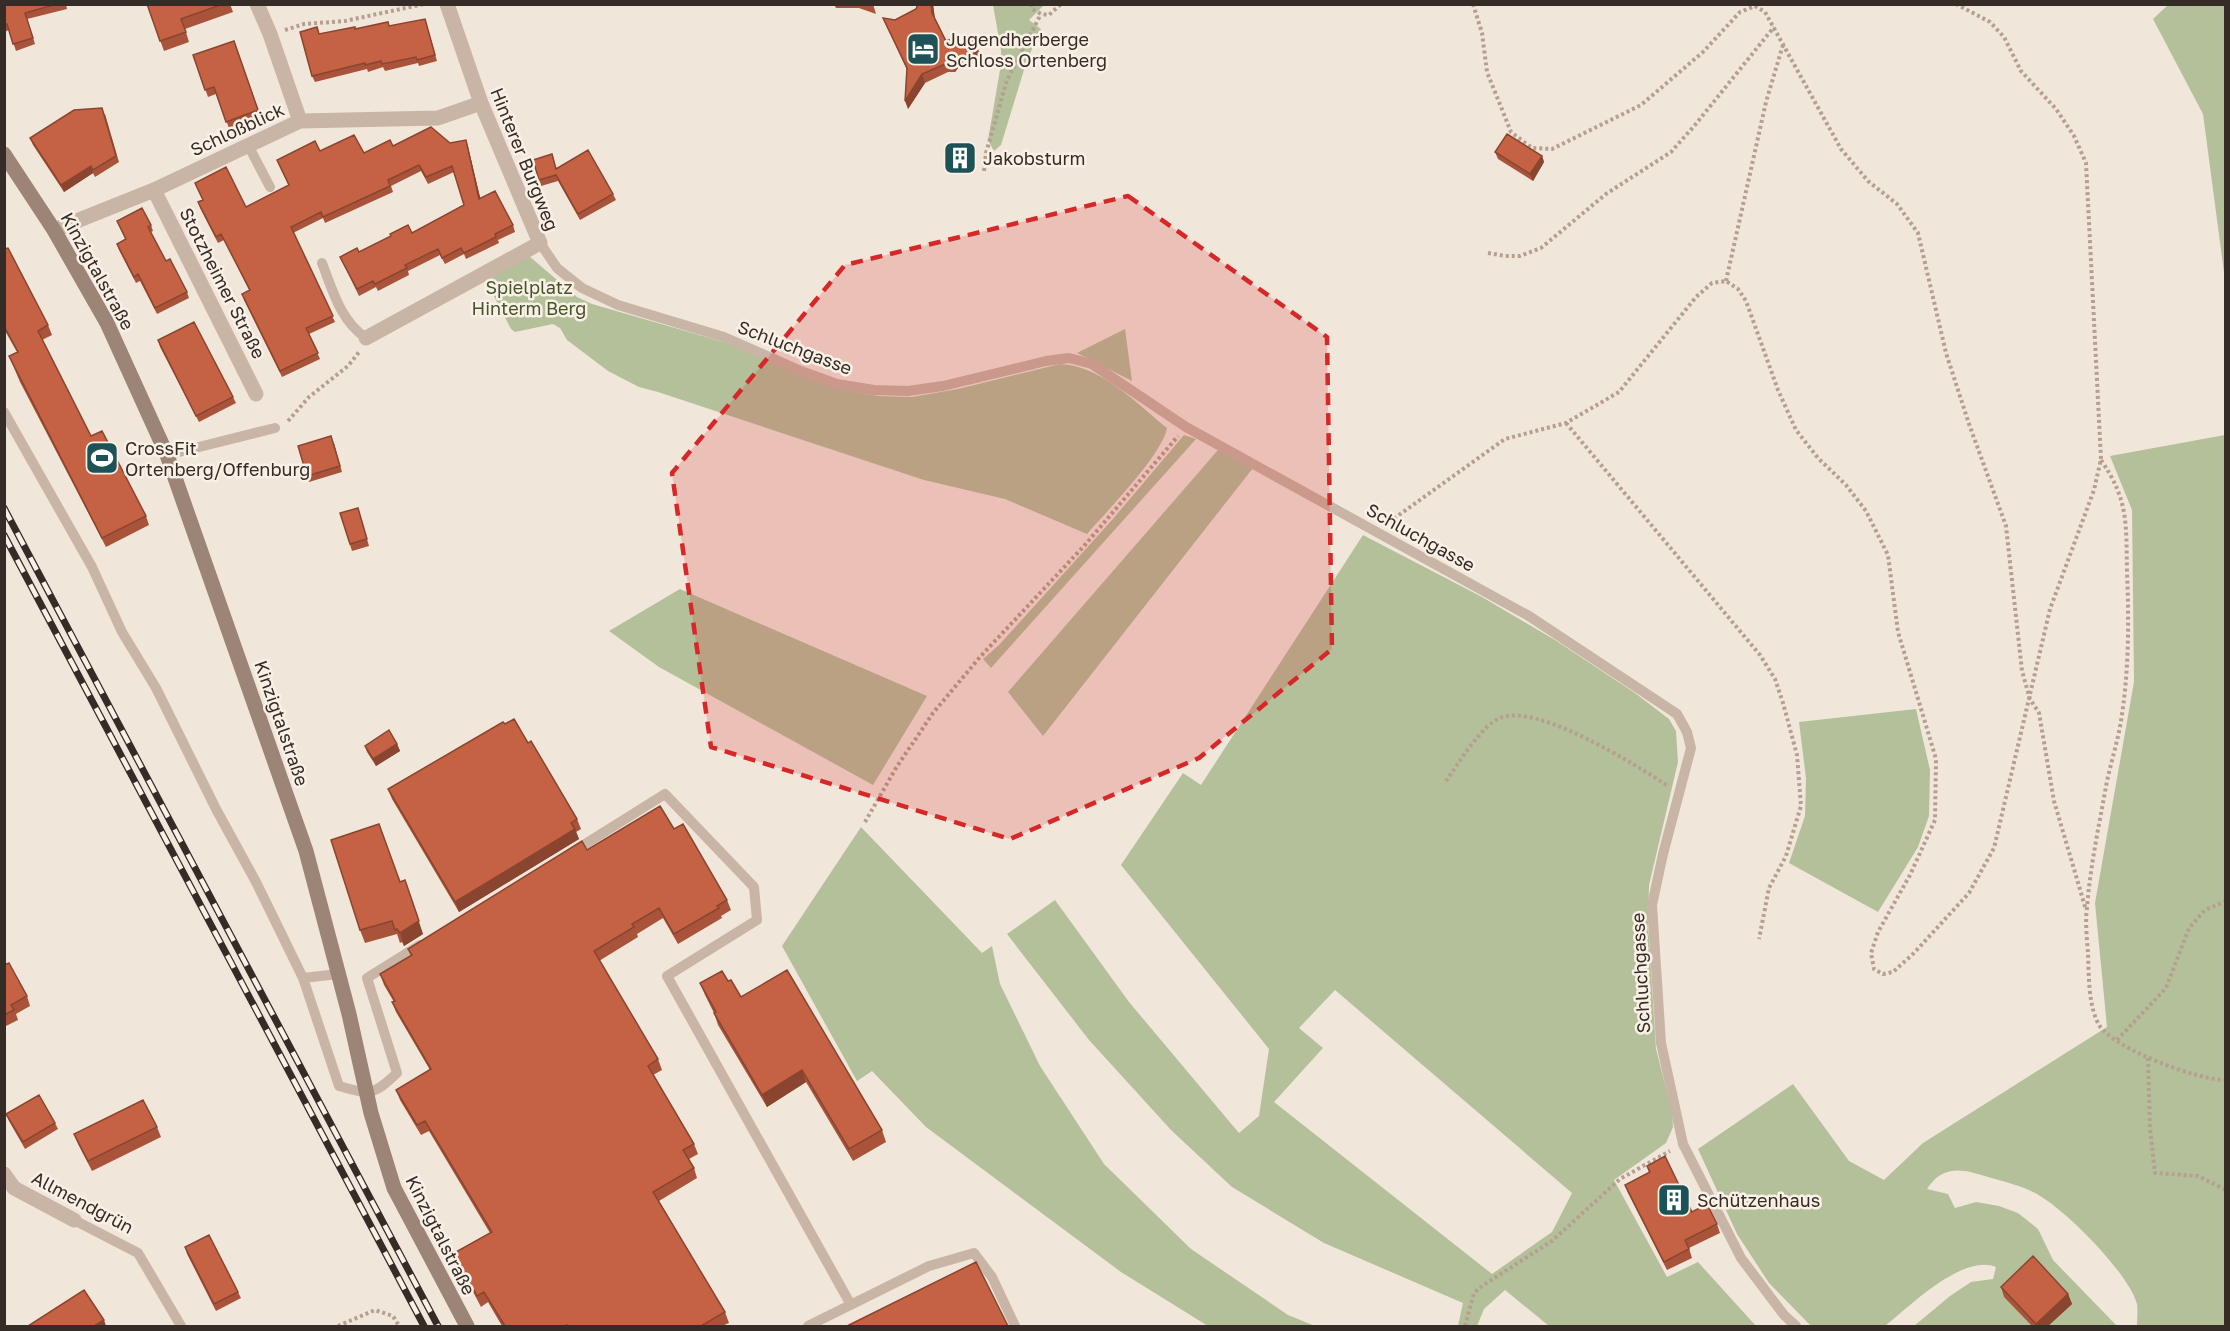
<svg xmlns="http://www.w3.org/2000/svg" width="2230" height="1331" viewBox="0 0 2230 1331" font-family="'Golos Text',sans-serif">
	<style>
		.green { fill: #b3c09a; fill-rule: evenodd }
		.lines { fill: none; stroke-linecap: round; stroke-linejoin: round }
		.path { stroke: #b59f90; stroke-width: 4; stroke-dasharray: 3 3; stroke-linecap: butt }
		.service { stroke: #c9b5a6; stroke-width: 10 }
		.minor { stroke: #c9b5a6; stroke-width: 15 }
		.secondary { stroke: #9c8477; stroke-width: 15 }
		.rail-casing { stroke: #352b27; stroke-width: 7 }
		.rail { stroke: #f9f0e6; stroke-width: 4.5; stroke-dasharray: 14; stroke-linecap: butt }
		.wall { fill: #a9543a }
		.shaded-wall { fill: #8a4530 }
		.building { fill: #c56244; stroke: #8a4530; stroke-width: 1.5 }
		.marked { fill: #d62828; fill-opacity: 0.2; stroke: #d62828; stroke-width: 4.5; stroke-dasharray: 12 8; stroke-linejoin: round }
		.labels { text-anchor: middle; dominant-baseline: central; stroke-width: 5; stroke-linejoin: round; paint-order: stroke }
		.poi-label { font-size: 18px; fill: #352b27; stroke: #f9f0e6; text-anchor: start }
		.street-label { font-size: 18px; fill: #352b27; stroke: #f9f0e6 }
		.park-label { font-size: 18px; fill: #45532b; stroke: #f9f0e6 }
	</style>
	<rect width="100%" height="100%" fill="#f1e6da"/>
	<!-- green -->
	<path class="green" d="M2169,4L2225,5V280L2203,114L2153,19Z
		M993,5H1044L1029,20L1041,29L1027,60L1001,145L994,151L988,140L1001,64V50Z
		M529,256L577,297L592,304L727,343L846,390L879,396L912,397L958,389L1060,364C1102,366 1136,403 1167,428C1163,454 1106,512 1087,534L1005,499L924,480L658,392L639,387L608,371L567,340L560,328L553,324L515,332L511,329L486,281Z
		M1125,329L1132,381L1077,353Z
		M1184,435L1196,439L991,668L983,659L999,645L1112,520Z
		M2225,435V1326H2137C2137,1319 2138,1310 2137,1304C2129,1273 2060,1203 2031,1191C2018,1185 2002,1181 1988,1177C1963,1169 1943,1164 1927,1189L1948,1194L1955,1208L1976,1202L1999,1206L2018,1213L2038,1229L2053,1260L2117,1326H1914L1950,1296L1971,1282L1993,1279L1996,1267C1963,1253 1909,1307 1885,1326H1811L1769,1283L1737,1234L1698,1149L1793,1084L1849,1161L1884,1180L1923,1143L2107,1027L2095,903L2134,682L2132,510L2110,456Z
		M1218,450L1253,468L1043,736L1008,692Z
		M1363,535L1482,597L1555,640L1635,693L1669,719L1676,731L1678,762L1649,885L1648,923L1656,1049L1672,1112L1673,1127L1666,1143L1614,1180L1667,1277L1698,1262L1756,1326H1549L1505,1290L1484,1309L1477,1326H1458L1463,1303L1324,1243L1232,1187L1171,1130L1089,1040L1007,934L1055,900L1129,1002L1239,1133L1259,1116L1269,1049L1121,865L1183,773L1201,785ZM1335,990L1572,1193L1552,1232L1492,1274L1274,1102L1323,1048L1299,1028Z
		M680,589L927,696L873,785L659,667L609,631Z
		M1916,709L1930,770L1929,816L1918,847L1878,912L1789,863L1805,816L1806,778L1799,722Z
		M861,827L982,953L992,946L1000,984L1040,1066L1104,1164L1191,1249L1288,1315L1315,1326H1208L1121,1272L926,1127L872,1071L857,1081L782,946Z"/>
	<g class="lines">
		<!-- path -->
		<path class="path" d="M1031,4L1032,9L1041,14L1049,15L1061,4
			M1473,4L1482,33L1487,72L1511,132L1532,148L1552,149L1641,105L1703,52L1740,12L1755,6L1765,12L1841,149L1868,181L1897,204L1918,233L1946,353L1969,424L2006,526L2022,671L2030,699L2039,713L2054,801L2086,910
			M285,30L304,24L345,21L424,4
			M984,171L986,153L1007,80L1041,14
			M1488,253L1505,256H1520L1541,248L1606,194L1671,152L1695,125L1774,27
			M1726,281L1766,102L1783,45
			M288,421L309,397L348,366L359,352
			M1566,423L1760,655L1775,679L1783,703L1797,755L1801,806L1786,856L1769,888L1759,939
			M2101,460C2129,501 2126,524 2127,572C2129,622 2129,671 2121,721C2117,745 2109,768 2105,792C2098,830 2090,869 2087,908C2085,923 2087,939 2088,953C2089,976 2088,1005 2099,1025C2114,1049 2197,1080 2226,1080
			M1389,522L1505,439L1566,423L1619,392L1696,297L1712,283L1726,281L1738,289L1746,301L1778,390L1796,430L1818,458L1846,485L1866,511L1888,555L1898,632L1936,759L1935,820L1910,875L1878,932L1871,953L1874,969L1883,974L1893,972L1914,953L1969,893L1994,848L2050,609L2094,490L2101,459L2086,163L2074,136L2056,109L2021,71L2004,37L1990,22L1956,4
			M1446,781C1459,763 1480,727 1500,718C1536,702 1636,765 1668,786
			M865,822L896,768L933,713L980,657L1084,546L1178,436
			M2117,1040L2166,988L2189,928L2205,910L2226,901
			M2148,1058L2150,1128L2155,1173L2198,1176L2226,1190
			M338,1326L375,1310L393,1316L399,1326
			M1465,1326L1474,1293L1482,1286L1552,1241L1620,1179L1670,1151"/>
		<!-- service -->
		<path class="service" d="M248,145L270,187
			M540,243L557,268L582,288L618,305L724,337L801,371L837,384L874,390L908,391L943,386L1046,361L1069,358L1092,364L1186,427L1529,616L1677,714L1687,732L1691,748L1663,854L1652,905L1661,1043L1683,1144L1741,1258L1784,1315L1796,1326
			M322,263C333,291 340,320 366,338
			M4,412L92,567L122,632L156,688L216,809L256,882L303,978L338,974
			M167,455L275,428
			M574,851L665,794L754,887L757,920L667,976L851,1305
			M303,978L339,1086C370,1095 374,1095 397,1073L367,978L420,945
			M74,1220L138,1253L181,1326
			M808,1326L929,1266L974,1253L992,1277L1015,1326"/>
		<!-- minor -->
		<path class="minor" d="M257,4L270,34L300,121
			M154,190L256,394
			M54,230L154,190L300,121L438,118L481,103
			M366,338L540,243L481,103L447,4
			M4,1174L14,1188L74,1220"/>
		<!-- secondary -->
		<path class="secondary" d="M4,154L54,230L107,323L167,455L306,851L349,1014L371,1113L394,1188L467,1326"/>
		<defs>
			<path id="rail" d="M4,508L438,1326
				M4,535L424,1326"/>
		</defs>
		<!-- rail casing -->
		<use href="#rail" class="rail-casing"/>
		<!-- rail -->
		<use href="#rail" class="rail"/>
	</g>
	<!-- wall -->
	<path class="wall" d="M4,4H66L67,9L27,19L35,44L16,51L9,30L4,32Z
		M147,4H230L233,12L185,29L189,42L164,51Z
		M834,4H873L876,14L859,8H836Z
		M918,4H933L935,18L946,41L976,42L980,56L977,61L972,64H961L955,72H948L925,83L908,109L907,70L883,18L895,20L916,9Z
		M425,19L437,61L419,66L418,63L385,71L383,67L368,72L367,69L315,82L312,76L320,34L355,29L389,26Z
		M234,41L261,117L229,128L216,94L208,97L193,55Z
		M105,114L119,162L95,177L93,173L64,192L33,145L30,138Z
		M450,143L468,147L480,198L513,225L515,232L498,240L499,243L466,259L464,254L445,264L440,255L408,271L409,275L378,291L376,287L359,296L340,257L359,252L412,233L464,205L454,172L428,184L421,171L391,186L393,192L325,223L323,218L293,233L335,322L309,334L320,359L282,377L244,300L242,294L249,290L224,240L218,243L200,208L198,202L203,200L195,183L246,207L289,186L277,160L320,151L364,153L393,146Z
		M967,148L971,159L965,168L957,169L951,165L947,155Z
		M1495,152L1542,156L1544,162L1533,181L1498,159Z
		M533,160L556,169L613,194L616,200L580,220L558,181L541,186Z
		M117,221L151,225L153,231L151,232L166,261L187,292L189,298L157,314L140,281L136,283L119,250L117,244L125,239Z
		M4,249L48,325L52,335L42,340L91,436L146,516L149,525L106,547L20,382L9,356L17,352L4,329Z
		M158,340L233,397L236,403L199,422L160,347Z
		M334,443L342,472L309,482L307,476Z
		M358,508L369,546L352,551L340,513Z
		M505,724L528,743L577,819L581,829L576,832L579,839L459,912L392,799L388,789Z
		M397,744L400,751L376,766L367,752L365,746Z
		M674,829L727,900L731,910L721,916L722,918L678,944L663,918L637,934L638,937L599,961L658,1059L662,1070L653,1075L694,1144L698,1154L689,1159L694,1168L697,1178L659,1201L725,1312L729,1323L722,1326H502L488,1302L481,1307L458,1263L454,1253L490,1233L429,1131L421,1135L400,1100L396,1090L430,1070L396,1012L392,1002H394L384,985L380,974L411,956L408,949L587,850Z
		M400,882L423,934L404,946L402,942L400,943L397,934L365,943L360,930Z
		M4,965L27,996L30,1006L16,1014L18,1020L4,1027Z
		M728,981L741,997L882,1130L886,1142L853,1161L806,1082L767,1107L718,1025L714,1013L705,995L700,983Z
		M6,1114L55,1123L58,1129L25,1149L9,1121Z
		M157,1127L161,1137L92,1171L78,1144L74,1134Z
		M1647,1166L1692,1212L1717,1224L1720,1233L1689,1248L1692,1258L1667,1270L1628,1193L1625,1185L1649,1173Z
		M185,1247L238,1292L241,1298L216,1311L187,1254Z
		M2001,1287L2068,1294L2072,1304L2048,1326H2032L2004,1297Z"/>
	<!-- shaded-wall -->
	<path class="shaded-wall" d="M931,4H933L935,21L932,13Z
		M976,42L980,56L977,61L972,64L969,56Z
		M958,56L961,64L955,72L952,64Z
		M922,74L925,83L908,109L905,101Z
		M466,140L468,147L482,205L479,199Z
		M970,155L971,159L965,168L964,165Z
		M1542,156L1544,162L1533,181L1530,174Z
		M91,166L93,173L64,192L61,185Z
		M397,744L400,751L376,766L373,759Z
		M575,829L579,839L459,912L455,902Z
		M410,894L423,934L404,946L400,933Z
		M802,1070L806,1082L767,1107L762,1095Z
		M2068,1294L2072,1304L2048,1326H2037L2036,1324Z
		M104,1320L106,1326H94Z"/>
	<!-- building -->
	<path class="building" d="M4,4H57L25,13L33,38L13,44L7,24L4,25Z
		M147,4H223L181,19L186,32L160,41Z
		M918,4H931L932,13L946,41L966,35L972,37L976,42L977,47L974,53L969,56H958L952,64H945L922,74L905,101L907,68L883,18L895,20L916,9Z
		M425,19L435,55L417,60L416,57L382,64L381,61L365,65V63L312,76L300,32L317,27L319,34L355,27V29L388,22L389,26Z
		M234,41L258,110L226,122L214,87L205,90L193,55Z
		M102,108L116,156L93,170L91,166L61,185L30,138L74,110Z
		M431,127L450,143L466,140L479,199L495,191L513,225L495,234L496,237L464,253L461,248L442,258L438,249L405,265L407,268L375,284L373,281L357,289L340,257L357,248L359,252L391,236L390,234L408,225L412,233L464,205L452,166L426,177L419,165L388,180L390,186L323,217L321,212L291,227L333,316L306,328L318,353L280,371L242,294L250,290L221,234L216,237L198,202L203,200L195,183L226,167L246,207L289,185L277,160L315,141L320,151L354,135L364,153L390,140L393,146Z
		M1507,134L1542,156L1530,174L1495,152Z
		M961,144L967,148L970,155L964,165L956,166L950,162L947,155L953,145Z
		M588,150L613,194L578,214L556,175L539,180L533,160L552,154L556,169Z
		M142,208L151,225L148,227L166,261L170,259L187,292L155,308L138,274L134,277L117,244L126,239L117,221Z
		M8,248L48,325L38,331L91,436L102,431L146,516L102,538L9,356L18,352L4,326V249Z
		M194,322L233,397L196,416L158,340Z
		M331,436L340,466L307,476L298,446Z
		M358,508L367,539L350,544L340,513Z
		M514,719L528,743L531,741L577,819L571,823L575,829L455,902L388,789L503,722L505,724Z
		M389,730L397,744L373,759L365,746Z
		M660,806L674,829L683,824L727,900L717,906L719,908L674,934L659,908L632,924L634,927L594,951L658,1059L648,1066L694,1144L683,1150L694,1168L653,1192L725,1312L701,1326H568L567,1325L565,1326H505L484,1292L477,1296L454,1253L492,1232L425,1121L417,1125L396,1090L431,1069L392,1002L395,1001L380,974L412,955L408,949L582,841L587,850Z
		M379,824L400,882L405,880L419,921L400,933L397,929L395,930L392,921L360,930L331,840Z
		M9,963L27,996L11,1005L14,1010L4,1015V965Z
		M787,970L882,1130L849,1149L802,1070L762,1095L714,1013L716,1012L700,983L722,971L728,981L731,980L741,997Z
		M39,1095L55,1123L23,1142L6,1114Z
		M143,1100L157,1127L88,1161L74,1134Z
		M1665,1156L1692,1212L1707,1204L1717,1224L1685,1240L1689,1249L1664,1262L1625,1185L1650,1172L1647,1166Z
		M209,1235L238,1292L214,1304L185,1247Z
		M2033,1256L2068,1294L2036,1324L2001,1287Z
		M976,1262L1008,1326H847Z
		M84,1290L104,1320L94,1326H28Z"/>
	<!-- marked area -->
	<path class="marked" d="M1128,196L1327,337L1332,649L1199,758L1010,839L711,747L672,473L845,265Z"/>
	<!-- icons -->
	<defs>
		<symbol id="hotel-square" viewBox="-11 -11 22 22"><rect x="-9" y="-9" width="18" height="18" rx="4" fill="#1d5356" stroke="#f9f0e6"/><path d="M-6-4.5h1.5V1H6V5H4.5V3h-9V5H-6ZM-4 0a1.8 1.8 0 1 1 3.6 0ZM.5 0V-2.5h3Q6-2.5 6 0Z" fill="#fff"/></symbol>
		<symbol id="building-square" viewBox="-11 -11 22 22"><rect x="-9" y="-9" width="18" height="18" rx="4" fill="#1d5356" stroke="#f9f0e6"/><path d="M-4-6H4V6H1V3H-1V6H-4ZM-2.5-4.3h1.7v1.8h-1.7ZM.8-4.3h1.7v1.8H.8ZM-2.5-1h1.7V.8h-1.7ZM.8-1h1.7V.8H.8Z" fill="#fff"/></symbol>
		<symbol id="stadium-square" viewBox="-11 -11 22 22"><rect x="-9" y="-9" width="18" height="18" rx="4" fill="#1d5356" stroke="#f9f0e6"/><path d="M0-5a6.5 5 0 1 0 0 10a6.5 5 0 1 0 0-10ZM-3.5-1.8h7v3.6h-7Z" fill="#fff"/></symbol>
	</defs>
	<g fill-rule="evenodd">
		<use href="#hotel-square" x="904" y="30" width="38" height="38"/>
		<use href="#building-square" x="941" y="139" width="38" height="38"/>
		<use href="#stadium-square" x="83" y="439" width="38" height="38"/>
		<use href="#building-square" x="1655" y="1181" width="38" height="38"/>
	</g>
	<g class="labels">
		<!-- poi labels -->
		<g class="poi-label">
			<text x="946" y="39">Jugendherberge<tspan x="946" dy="21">Schloss Ortenberg</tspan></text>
			<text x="983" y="158">Jakobsturm</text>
			<text x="125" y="448">CrossFit<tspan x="125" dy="21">Ortenberg/Offenburg</tspan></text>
			<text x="1697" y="1200">Schützenhaus</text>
		</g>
		<!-- street labels -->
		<g class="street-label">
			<text transform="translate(237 129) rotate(-25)">Schloßblick</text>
			<text transform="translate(525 159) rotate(68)">Hinterer Burgweg</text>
			<text transform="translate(98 271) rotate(61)">Kinzigtalstraße</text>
			<text transform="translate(223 283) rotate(63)">Stotzheimer Straße</text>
			<text transform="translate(795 347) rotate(21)">Schluchgasse</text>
			<text transform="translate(1421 537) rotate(29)">Schluchgasse</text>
			<text transform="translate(282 723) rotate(71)">Kinzigtalstraße</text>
			<text transform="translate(1640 973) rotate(-93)">Schluchgasse</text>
			<text transform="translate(83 1202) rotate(28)">Allmendgrün</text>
			<text transform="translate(441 1235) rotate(63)">Kinzigtalstraße</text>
		</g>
		<!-- park labels -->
		<g class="park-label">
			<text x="529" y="287">Spielplatz<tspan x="529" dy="21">Hinterm Berg</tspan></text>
		</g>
	</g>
	<!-- border -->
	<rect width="2230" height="1331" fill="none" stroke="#352b27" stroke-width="12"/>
</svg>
